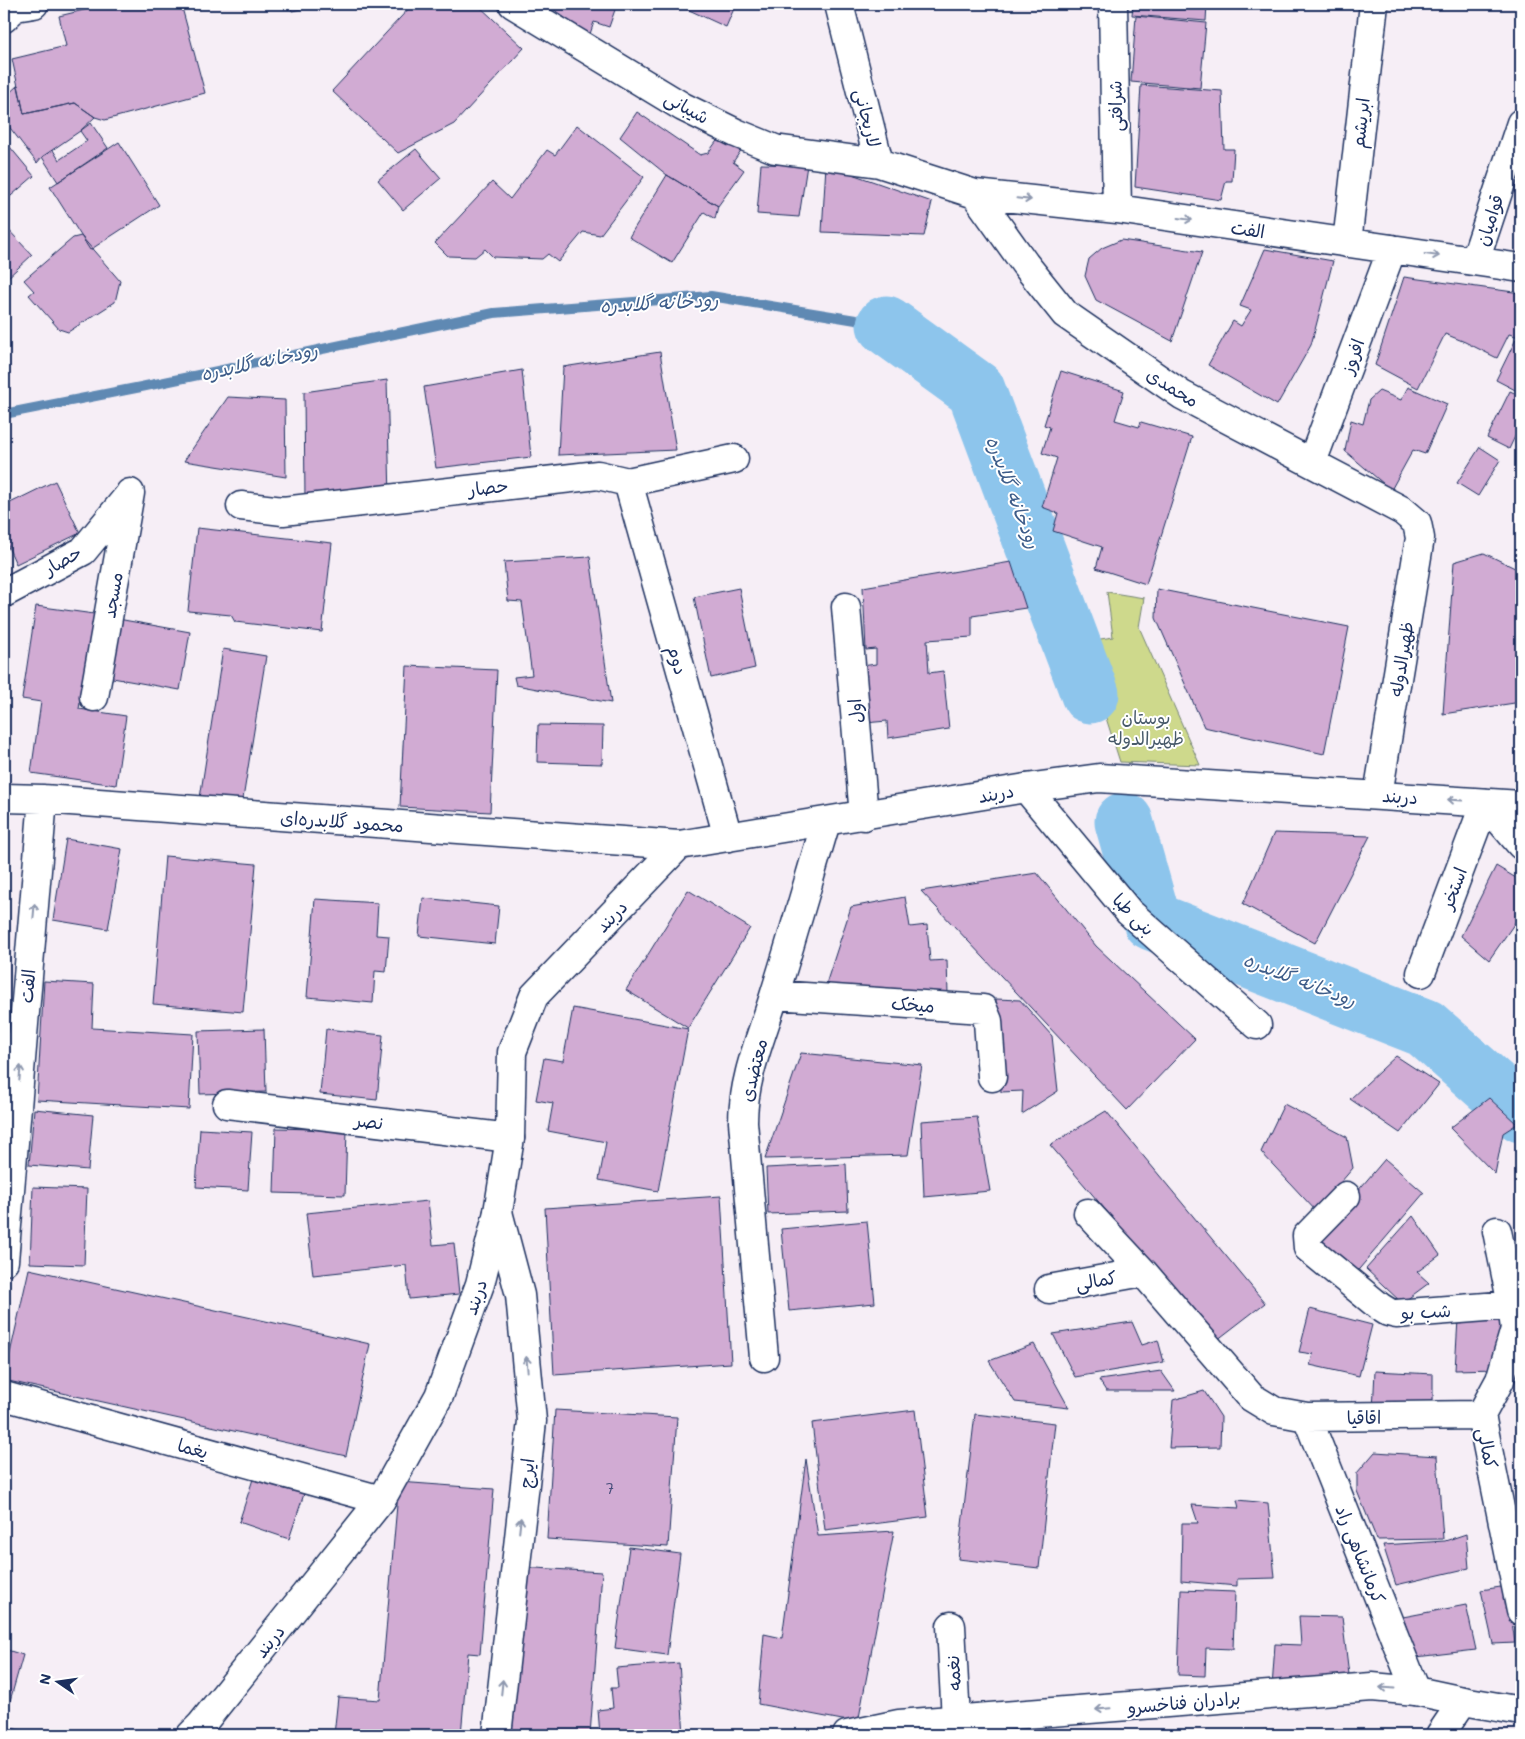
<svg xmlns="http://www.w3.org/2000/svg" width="1525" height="1739" viewBox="0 0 1525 1739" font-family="Mali,'Playpen Sans Arabic',sans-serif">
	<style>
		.green { fill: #ced98c; stroke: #748475 }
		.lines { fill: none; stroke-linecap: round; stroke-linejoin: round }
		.stream { stroke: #5f89b3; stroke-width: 10 }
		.river { stroke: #8dc5ec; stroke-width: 59 }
		.building { fill: #d1abd3; stroke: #1b2f5e }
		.street-casing { stroke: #1b2f5e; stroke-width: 31 }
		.secondary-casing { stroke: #1b2f5e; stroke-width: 31 }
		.street { stroke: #fff; stroke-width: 28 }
		.secondary { stroke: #fff; stroke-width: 28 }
		.oneway { stroke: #8d97ae }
		.labels { text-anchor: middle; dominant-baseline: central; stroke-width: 4; stroke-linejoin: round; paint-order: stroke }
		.number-label { font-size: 15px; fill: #484e7b }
		.street-label { font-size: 18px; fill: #1b2f5e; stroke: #fff }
		.park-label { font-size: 18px; fill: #485a6a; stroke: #fff }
		.water-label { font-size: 19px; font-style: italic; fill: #3d5c89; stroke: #fff }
	</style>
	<rect width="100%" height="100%" fill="#f6eef6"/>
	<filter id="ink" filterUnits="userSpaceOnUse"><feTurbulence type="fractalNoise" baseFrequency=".02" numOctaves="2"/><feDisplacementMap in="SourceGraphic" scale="10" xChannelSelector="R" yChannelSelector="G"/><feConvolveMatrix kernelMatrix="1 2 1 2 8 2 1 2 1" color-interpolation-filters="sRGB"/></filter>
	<g filter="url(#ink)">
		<!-- green -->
		<path class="green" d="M1107,592L1144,598L1139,627L1200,765L1120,762L1082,642L1113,637Z"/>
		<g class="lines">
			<!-- stream -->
			<path class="stream" d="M4,414L141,387L494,313L711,296L886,325"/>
			<!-- river -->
			<path class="river" d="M886,325L976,390L1090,694
				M1124,822L1152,921L1425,1028L1521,1113"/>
		</g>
		<!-- building -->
		<path class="building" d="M109,4H181L205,93L105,120L95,117L75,103L24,114L12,59L66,46L59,16Z
			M290,4H324L292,11Z
			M413,4H477L524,48L454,124L398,153L332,91Z
			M547,4H617L609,27L594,22L589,37Z
			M676,4H736L726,27Z
			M1133,4H1207L1206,21L1132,15Z
			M1136,16L1206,23L1200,88L1131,82Z
			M18,85L24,114L75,103L95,117L80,131L42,157L37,163L4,120V98Z
			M1141,85L1222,91L1224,149H1234L1232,181H1226L1221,200L1135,187Z
			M637,112L700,155L708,153L722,134L742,149L733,162L744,170L718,206L667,175L620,137Z
			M91,123L108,148L58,182L42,157L53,150L59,160L87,141L80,131Z
			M577,125L644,177L600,235L583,232L558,262L548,254L542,259L493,257L485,249L475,257L448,256L435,243L492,182L510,199L547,150L555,155Z
			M5,141L34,176L4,202V143Z
			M119,142L159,205L90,250L50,187Z
			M416,149L441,178L403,210L378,180Z
			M761,164L807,165L799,217L757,214Z
			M826,165L932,202L924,236L822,232Z
			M667,175L718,206L715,219L704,212L672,263L629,237Z
			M4,225L32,255L4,281Z
			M81,236L120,281L115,302L68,332L59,329L29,295L34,291L24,280L73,238Z
			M1121,240L1202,252L1172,341L1096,300L1085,276L1089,259L1102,248Z
			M1265,249L1333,261L1311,345L1277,405L1208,365L1233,321L1241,326L1251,310L1240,306Z
			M1404,277L1521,293V330L1519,337L1509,334L1497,358L1465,342L1445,334L1418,388L1375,365Z
			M1516,339L1521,342V393L1496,380Z
			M660,352L676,450L558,455L563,367Z
			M522,370L531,457L436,468L424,387Z
			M1061,371L1124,391L1115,420L1139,427L1141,422L1192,437L1146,584L1096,568L1102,547L1053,531L1058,513L1042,507L1057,458L1042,453L1050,427L1044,425Z
			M387,380L390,498L305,501L304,392Z
			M1408,387L1447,404L1425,454L1413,450L1391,490L1345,451L1351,420L1363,424L1369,400L1379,391L1401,400Z
			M1510,391L1521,396V424L1509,449L1487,438Z
			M228,397L285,400L286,477L184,461Z
			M1480,447L1500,460L1478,496L1457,483Z
			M55,481L80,533L16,564L4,538V506Z
			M197,528L332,543L322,632L235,622L231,615L188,611Z
			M1484,553L1521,571V702L1443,714L1454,562Z
			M590,557L611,703L516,685L514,677L532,675L522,602L508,601L504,562Z
			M1011,562L1026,608L972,616V637L927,640L929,673L943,671L949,729L888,738L887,721L865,723L862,666L876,664V649L866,650L863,587Z
			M739,588L755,668L711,678L694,597Z
			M1157,589L1349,627L1324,754L1204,727L1156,618Z
			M36,606L94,614L79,709L126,716L116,785L31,773L41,702L22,699Z
			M118,619L190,632L180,690L107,677Z
			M223,649L266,656L242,805L200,798Z
			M407,666L497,670L490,812L400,807Z
			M538,725L603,726L602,764L537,762Z
			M1274,833L1370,836L1315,943L1243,904Z
			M66,839L122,849L108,929L53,920Z
			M165,856L256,864L243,1012L153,1004Z
			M1496,866L1521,881V914L1489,960L1461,936Z
			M1037,873L1096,946L1195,1039L1127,1110L921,891Z
			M688,890L750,928L688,1028L626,990Z
			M905,897L910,927L927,925L930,961L947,960L948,994L826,984L851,907Z
			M423,898L499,906L495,944L419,936Z
			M315,899L378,903L376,935L389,936L386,972L375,971L373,1003L307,997Z
			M44,981L94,984L92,1028L193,1034L189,1109L37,1100Z
			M996,999L1020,1000L1052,1036L1058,1091L1022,1114L1023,1091L1001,1092Z
			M573,1008L688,1029L658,1191L599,1180L606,1142L548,1131L553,1103L536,1100L544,1058L563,1061Z
			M264,1029L266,1092L200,1094L198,1031Z
			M326,1029L383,1035L377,1100L320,1094Z
			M801,1053L922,1065L908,1155L765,1159Z
			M1396,1056L1439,1084L1400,1133L1350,1099Z
			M1489,1098L1517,1124L1503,1133L1495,1174L1450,1128Z
			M1284,1104L1347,1137L1353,1168L1316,1211L1261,1152Z
			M34,1109L93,1115L88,1170L29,1165Z
			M1106,1111L1265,1303L1217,1340L1050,1145Z
			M977,1117L990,1191L924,1197L921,1121Z
			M276,1128L347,1130L345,1195L274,1193Z
			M200,1129L252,1132L248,1190L196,1187Z
			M1385,1159L1424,1193L1354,1275L1316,1240Z
			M846,1164L848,1211L768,1214L766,1168Z
			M33,1187L87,1189L84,1265L30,1263Z
			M721,1196L731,1363L554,1375L545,1208Z
			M428,1201L433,1245L454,1243L459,1294L409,1299L406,1265L313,1275L306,1213Z
			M1413,1216L1440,1255L1417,1272L1429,1283L1402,1303L1366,1269Z
			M867,1221L875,1303L789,1311L781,1229Z
			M29,1269L370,1344L346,1456L4,1380Z
			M1310,1309L1372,1325L1359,1376L1310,1365L1313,1354L1299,1352Z
			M1500,1318L1497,1369L1455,1370L1458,1319Z
			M1132,1322L1142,1345L1158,1340L1164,1362L1075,1377L1053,1334Z
			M1034,1344L1069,1408L1015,1402L989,1361Z
			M1161,1371L1175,1391H1106L1099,1380Z
			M1375,1371L1433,1374V1410H1373Z
			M1204,1391L1221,1417L1220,1447L1169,1448L1173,1400Z
			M555,1410L677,1417L668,1547L547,1539Z
			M915,1410L928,1517L825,1530L812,1423Z
			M975,1414L1055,1423L1039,1568L958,1559Z
			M1375,1452L1437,1456L1443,1539L1377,1540L1357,1491V1473Z
			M806,1459L818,1536L894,1531L858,1723L758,1704L764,1634L782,1638Z
			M254,1476L304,1494L289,1539L239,1522Z
			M399,1482L494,1489L480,1654L468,1653L461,1735H334L338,1697L380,1700Z
			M1237,1500L1268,1503L1275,1578L1237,1579V1586L1181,1581L1182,1523H1198L1192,1505L1239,1508Z
			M1466,1534L1469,1568L1396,1585L1383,1545L1445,1541Z
			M629,1547L680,1554L667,1655L615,1648Z
			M519,1567L602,1572L590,1735H508Z
			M1507,1586L1515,1643L1493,1644L1481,1590Z
			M1181,1590L1235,1592L1233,1649L1206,1648L1205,1676L1178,1675Z
			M1466,1605L1476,1650L1416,1657L1403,1617Z
			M1299,1616L1342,1617L1350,1683L1272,1688L1275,1644L1301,1645Z
			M4,1649L23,1655L6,1715H4Z
			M679,1663L684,1735H600L598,1710L613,1708L611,1688H618L616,1668Z
			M4,1726L27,1732L26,1735H4Z"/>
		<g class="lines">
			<defs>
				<path id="street" d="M513,4L683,107L736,133L775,149L879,163
					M839,4L879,163L975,194L1117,209L1521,268
					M1113,4L1117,209
					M4,18L15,7L34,4
					M975,194L1025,264L1065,314L1182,395L1403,511L1417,523L1420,538L1378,795
					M1347,243L1374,4
					M1475,261L1521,123
					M1312,462L1392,249
					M628,482L728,837
					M241,506L283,511L598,475L628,482L734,459
					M4,593L83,551L129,495
					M846,607L864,816
					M94,697L130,493
					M1026,788L1129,912L1257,1025
					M4,798L43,799L679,845
					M1421,973L1485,803L1521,845
					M775,995L983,1009L988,1021L992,1077
					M227,1104L510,1138
					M1346,1196L1307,1236L1308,1248L1380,1307L1388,1312L1396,1314L1512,1305
					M1088,1213L1143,1272L1251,1397L1274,1411L1307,1417L1481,1415
					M1497,1231L1512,1305L1515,1329L1500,1380L1481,1415L1521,1611
					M4,1261L43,799
					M1049,1289L1143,1272
					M764,1357L743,1122C743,1077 762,1036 775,993C793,936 809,879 826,822
					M4,1396L381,1500
					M1307,1417L1416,1691
					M951,1626L956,1720
					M497,1735L532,1421L520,1295L498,1212
					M1440,1735L1463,1701"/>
				<path id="secondary" d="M191,1735L201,1725L381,1500L439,1396L480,1284L498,1212L510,1138L512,1052L534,996L679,845L1026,788L1099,778L1521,805
					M847,1735L899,1724L1372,1687L1416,1691L1463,1701L1521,1711"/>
			</defs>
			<!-- street casing -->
			<use href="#street" class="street-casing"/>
			<!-- secondary casing -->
			<use href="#secondary" class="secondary-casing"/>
			<!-- street -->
			<use href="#street" class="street"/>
			<!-- secondary -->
			<use href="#secondary" class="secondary"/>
		</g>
		<!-- one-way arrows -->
		<defs><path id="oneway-shaft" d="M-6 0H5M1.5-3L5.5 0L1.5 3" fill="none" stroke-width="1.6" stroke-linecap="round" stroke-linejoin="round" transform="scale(1.25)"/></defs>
		<g class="oneway">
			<use href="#oneway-shaft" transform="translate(1024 199) rotate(6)"/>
			<use href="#oneway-shaft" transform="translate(1185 219) rotate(8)"/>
			<use href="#oneway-shaft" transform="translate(1432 255) rotate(8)"/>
			<use href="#oneway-shaft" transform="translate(1455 800) rotate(-176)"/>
			<use href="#oneway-shaft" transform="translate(34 911) rotate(-85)"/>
			<use href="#oneway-shaft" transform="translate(20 1073) rotate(-85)"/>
			<use href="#oneway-shaft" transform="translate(527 1364) rotate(-95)"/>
			<use href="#oneway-shaft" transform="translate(520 1525) rotate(-84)"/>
			<use href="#oneway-shaft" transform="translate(502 1687) rotate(-84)"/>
			<use href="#oneway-shaft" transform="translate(1387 1688) rotate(-176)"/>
			<use href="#oneway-shaft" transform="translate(1103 1709) rotate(175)"/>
		</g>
	</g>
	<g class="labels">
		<!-- number labels -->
		<g class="number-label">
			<text x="610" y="1488">7</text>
		</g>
		<!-- street labels -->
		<g class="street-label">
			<text transform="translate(1115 106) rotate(-91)">شرافتی</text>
			<text transform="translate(687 107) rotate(29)">شیبانی</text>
			<text transform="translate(868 118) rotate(76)">لاریجانی</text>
			<text transform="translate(1360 123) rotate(-84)">ابریشم</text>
			<text transform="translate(1489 220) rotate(-72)">قوامیان</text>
			<text transform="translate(1248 229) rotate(8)">الفت</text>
			<text transform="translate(1352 356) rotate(-70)">افروز</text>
			<text transform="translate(1173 387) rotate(32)">محمدی</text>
			<text transform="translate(488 487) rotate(-6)">حصار</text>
			<text transform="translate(62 560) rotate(-30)">حصار</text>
			<text transform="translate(112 595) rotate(-80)">مسجد</text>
			<text transform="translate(1401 659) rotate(-81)">ظهیرالدوله</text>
			<text transform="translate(678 660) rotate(74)">دوم</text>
			<text transform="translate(855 711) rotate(-95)">اول</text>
			<text transform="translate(996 793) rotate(-10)">دربند</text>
			<text transform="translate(1400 796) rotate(4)">دربند</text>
			<text transform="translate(342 821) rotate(4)">محمود گلابدره‌ای</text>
			<text transform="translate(1453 888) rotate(-69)">استخر</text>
			<text transform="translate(1134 914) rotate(45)">بنی طبا</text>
			<text transform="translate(611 916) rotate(-46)">دربند</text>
			<text transform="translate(27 986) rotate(-85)">الفت</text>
			<text transform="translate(913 1004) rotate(4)">میخک</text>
			<text transform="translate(753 1070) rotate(-76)">معتضدی</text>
			<text transform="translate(369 1121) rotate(7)">نصر</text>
			<text transform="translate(1096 1280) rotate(-10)">کمالی</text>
			<text transform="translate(475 1297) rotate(-71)">دربند</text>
			<text transform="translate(1426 1311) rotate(-3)">شب بو</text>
			<text transform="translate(1364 1417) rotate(-1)">اقاقیا</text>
			<text transform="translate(193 1448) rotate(15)">یغما</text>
			<text transform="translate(1488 1448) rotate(78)">کمالی</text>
			<text transform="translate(526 1473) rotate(-84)">ایرج</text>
			<text transform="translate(1361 1554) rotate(68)">کرمانشاهی راد</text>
			<text transform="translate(269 1641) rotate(-51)">دربند</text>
			<text transform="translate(953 1673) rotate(-93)">نغمه</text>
			<text transform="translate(1184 1702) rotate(-5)">برادران فناخسرو</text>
		</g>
		<!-- park labels -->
		<g class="park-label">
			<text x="1146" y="717">بوستان<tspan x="1146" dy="21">ظهیرالدوله</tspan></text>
		</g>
		<!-- water labels -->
		<g class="water-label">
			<text transform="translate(659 302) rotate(-3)">رودخانه گلابدره</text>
			<text transform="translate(259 361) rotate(-12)">رودخانه گلابدره</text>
			<text transform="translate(1014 492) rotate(69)">رودخانه گلابدره</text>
			<text transform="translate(1300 979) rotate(21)">رودخانه گلابدره</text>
		</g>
	</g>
	<!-- margin -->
	<rect width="1525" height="1739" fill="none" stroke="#fff" stroke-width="20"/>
	<rect x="10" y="10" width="1505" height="1719" fill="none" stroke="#1b2f5e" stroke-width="2" filter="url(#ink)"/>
	<!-- north arrow -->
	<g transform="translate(58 1682) rotate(283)" stroke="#ffffff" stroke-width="4" paint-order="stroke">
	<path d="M0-4L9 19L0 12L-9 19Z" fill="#1b2f5e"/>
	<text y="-8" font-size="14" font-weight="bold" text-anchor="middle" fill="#1b2f5e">N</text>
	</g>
</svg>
